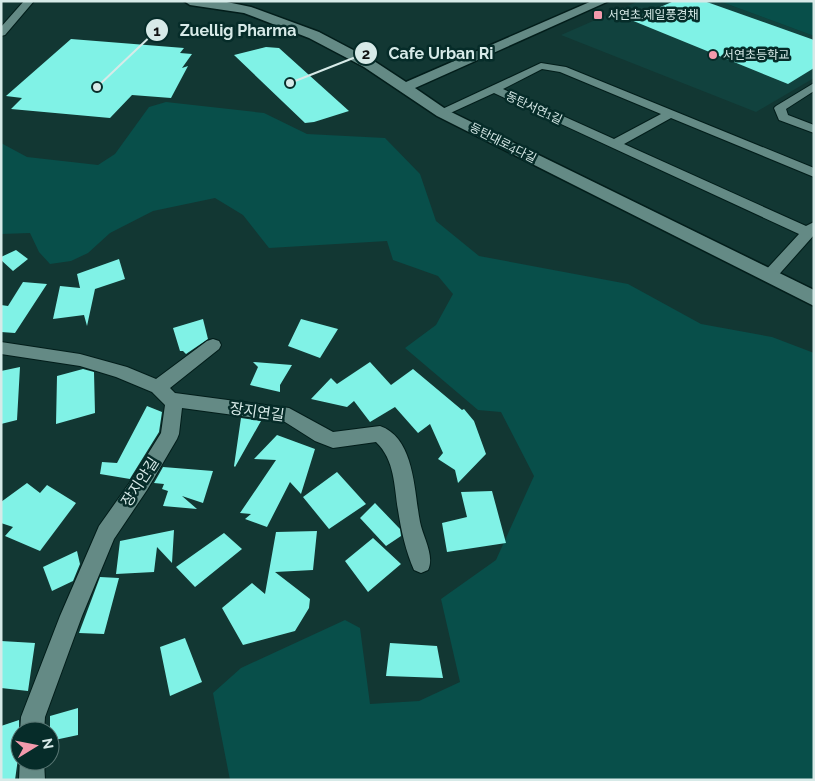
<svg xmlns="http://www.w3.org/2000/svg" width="815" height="781" viewBox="0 0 815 781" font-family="Raleway,'Noto Sans KR',sans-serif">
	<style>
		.built { fill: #11423e }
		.green { fill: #084f4a }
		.building { fill: #80f2e6 }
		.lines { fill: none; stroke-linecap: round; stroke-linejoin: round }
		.minor-casing { stroke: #021d1a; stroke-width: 2 }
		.tertiary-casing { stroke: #021d1a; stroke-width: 3 }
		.minor { fill: #648a85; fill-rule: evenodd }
		.tertiary { fill: #648a85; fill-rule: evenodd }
		.poi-dot { fill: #f39aac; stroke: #062c29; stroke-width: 2 }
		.labels { text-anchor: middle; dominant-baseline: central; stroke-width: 5; stroke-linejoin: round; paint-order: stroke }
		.far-poi-label { font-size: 12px; fill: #d7eae8; stroke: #062c29; text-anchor: start }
		.far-street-label { font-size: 12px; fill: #d7eae8; stroke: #062c29 }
		.street-label { font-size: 15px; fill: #d7eae8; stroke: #062c29 }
		.leader { fill: none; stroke: #d7eae8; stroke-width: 2 }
		.callout-dot { fill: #d7eae8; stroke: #062c29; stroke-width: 2 }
		.mark-label { font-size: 15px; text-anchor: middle; font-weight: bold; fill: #111 }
		.callout-label { font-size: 16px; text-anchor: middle; font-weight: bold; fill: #d7eae8; stroke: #062c29; stroke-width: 5; stroke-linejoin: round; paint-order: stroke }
	</style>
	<rect width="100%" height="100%" fill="#123733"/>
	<!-- built -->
	<path class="built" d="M639,1H719L814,36V78L756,112L561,35Z"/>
	<!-- green -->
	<path class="green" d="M719,1H814V36Z
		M166,102L264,113L307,134L385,138L420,174L436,221L479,256L628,284L701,324L772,337L814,353V780H230L213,693L241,668L345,620L360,628L370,704L419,701L460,682L441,599L496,560L534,476L501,412L478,410L405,348L436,325L453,294L438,276L393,260L387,241L269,248L243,215L215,198L153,211L110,233L88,253L71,261L50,264L39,252L30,233L1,234V143L27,157L98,165L115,154L149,107Z"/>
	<!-- building -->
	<path class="building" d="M674,1H704L814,40V68L788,84L631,20Z
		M71,39L184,48L180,53L192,54L182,68L188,66L171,98L132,95L110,118L11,109L22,98L6,96Z
		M266,47L279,48L349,111L314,122L305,123L234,55Z
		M16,250L28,259L13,271L1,260V257Z
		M119,259L125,279L95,289L87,326L84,315L53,319L60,286L80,288L77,274Z
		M23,282L47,284L15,333L1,332V305L8,306Z
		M203,319L208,339L186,354L183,351H180L173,328Z
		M301,319L338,329L320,358L288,346Z
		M253,362L292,365L280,385V392L250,385L258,367Z
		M370,362L391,385L413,369L462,410L464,409L474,421L486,454L458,483L455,470L438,459L443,453L430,424L418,433L395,407L370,422L354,401L347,407L311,399L331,378L337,384Z
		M20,367L17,420L1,424V371Z
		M83,369L94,372L95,413L56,424L57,376Z
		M147,406L162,412L159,432L131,477L130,479L100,474L102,462L117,463Z
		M241,418L261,421L235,467L234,466Z
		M277,435L315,449L301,494L290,482L267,527L245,519L251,514L240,513L276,460L254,459Z
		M163,467L213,471L203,503L182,496L197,509L163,506L168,491L162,489L164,484L154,483Z
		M337,472L366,504L329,529L303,497Z
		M27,483L40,493L47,485L76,503L40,551L5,536L13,527L1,523V502Z
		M492,491L506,543L447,552L442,523L467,517L461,492Z
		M375,503L400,529L401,536L386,546L360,518Z
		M174,530L172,563L157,547L154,572L116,574L120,541Z
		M317,531L313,570L275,572L310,599L309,608L295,631L243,645L222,608L252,583L265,594L276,532Z
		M224,533L242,549L195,587L176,567Z
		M373,538L401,564L368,592L345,561Z
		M77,551L80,564L73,581L52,591L43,567Z
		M100,577L119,578L104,634L79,633Z
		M185,638L202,682L170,696L160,647Z
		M1,641L35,643L28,691L1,688Z
		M390,643L437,646L443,678L386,676Z
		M78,708V735L50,741V716Z
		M19,720L20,744L15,780H1V726Z"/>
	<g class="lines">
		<defs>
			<path id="minor" d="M24,1H34L5,35L1,36V27Z
				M541,63L566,67L814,168V177L671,118L624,144L806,226L814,222V235L774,280L769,281L764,280L761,276L764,272L799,234L494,93L446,115H438L436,113L438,111ZM542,69L560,72L661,114L614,139L503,89Z
				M814,83V91L786,109L788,115L814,125V133L779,120L774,108L776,106Z
				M213,339L219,341L221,345L219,349L170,388L175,393L289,408L333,432L380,426C415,438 414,492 420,522C423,537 435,556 428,570L421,573L414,570C406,552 401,530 398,510C394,486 395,460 376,442L333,448L315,441L285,422L182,408L179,434L177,439L147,490L114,539L82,616L45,717L44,731L20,732L21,717L60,616L99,526L133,478L161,433L165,405L152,392L116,377L80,366L1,354V342L80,354L127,367L156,379L207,341Z
				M20,757V761H44L45,780H19Z"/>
			<path id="tertiary" d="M184,1H222L251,7L319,32L374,61L406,82L592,1H609L415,88L447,110L814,290V306L437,116L364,67L309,38L244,13L190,5Z"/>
		</defs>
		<!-- minor casing -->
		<use href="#minor" class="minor-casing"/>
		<!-- tertiary casing -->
		<use href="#tertiary" class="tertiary-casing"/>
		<!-- minor -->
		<use href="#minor" class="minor"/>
		<!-- tertiary -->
		<use href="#tertiary" class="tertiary"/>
	</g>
	<!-- markers -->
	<g class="poi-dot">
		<rect x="593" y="10" width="10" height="10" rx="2.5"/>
		<circle cx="713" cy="55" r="5"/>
	</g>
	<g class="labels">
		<!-- far-poi labels -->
		<g class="far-poi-label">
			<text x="608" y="15">서연초.제일풍경채</text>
			<text x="723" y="55">서연초등학교</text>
		</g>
		<!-- far-street labels -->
		<g class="far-street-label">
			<text transform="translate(534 108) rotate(25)">동탄서연1길</text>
			<text transform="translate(503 143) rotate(27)">동탄대로4다길</text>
		</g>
		<!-- street labels -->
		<g class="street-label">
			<text transform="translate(257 412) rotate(8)">장지연길</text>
			<text transform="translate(140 482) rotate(-57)">장지안길</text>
		</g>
	</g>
	<!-- callouts -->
	<path class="leader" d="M97 87L157 30M290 83L366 53"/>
	<g class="callout-dot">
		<circle cx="97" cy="87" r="5"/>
		<circle cx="290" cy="83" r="5"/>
		<circle cx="157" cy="30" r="12"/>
		<circle cx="366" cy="53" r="12"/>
	</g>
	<g class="mark-label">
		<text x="157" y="36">1</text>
		<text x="366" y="59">2</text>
	</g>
	<g class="callout-label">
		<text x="238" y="36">Zuellig Pharma</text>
		<text x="441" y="59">Cafe Urban Ri</text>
	</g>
	<!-- border -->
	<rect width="815" height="781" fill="none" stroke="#d7eae8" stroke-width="5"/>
	<!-- north arrow -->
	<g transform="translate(35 746) rotate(80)"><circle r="24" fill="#062c29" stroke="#5a7875"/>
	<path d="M0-4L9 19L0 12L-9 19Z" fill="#f39aac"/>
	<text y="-8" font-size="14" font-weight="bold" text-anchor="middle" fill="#d7eae8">N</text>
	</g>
</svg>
